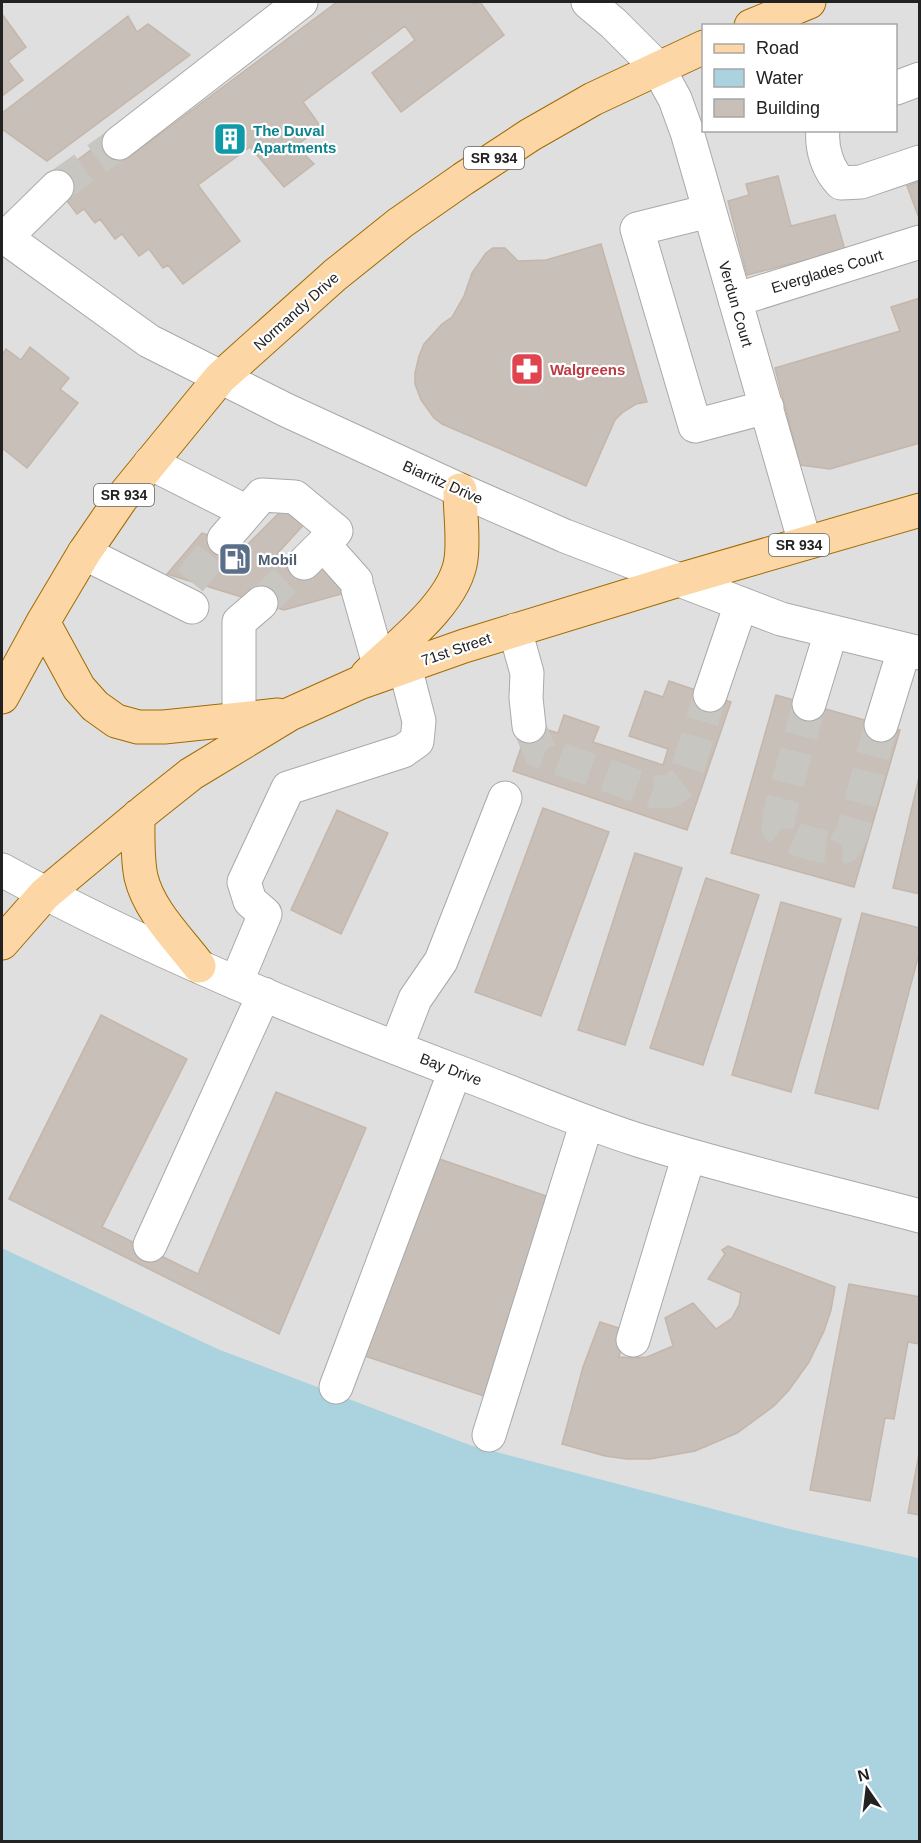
<svg xmlns="http://www.w3.org/2000/svg" width="921" height="1843" viewBox="0 0 921 1843" font-family="Helvetica,sans-serif">
	<style>
		.residential { fill: #e0dfdf; fill-rule: evenodd }
		.water { fill: #aad3df }
		.building { fill: #c7bfb8; stroke: #c4b6ab; stroke-width: 1.5 }
		.lines { fill: none; stroke-linecap: round; stroke-linejoin: round }
		.minor-tunnel { stroke: #c8c6c1; stroke-width: 33; stroke-dasharray: 33 16; stroke-linecap: butt }
		.minor-casing { stroke: #a9a9a9; stroke-width: 35 }
		.major-casing { stroke: #a06b00; stroke-width: 35 }
		.minor { stroke: #fff; stroke-width: 33 }
		.major { stroke: #fcd6a4; stroke-width: 33 }
		.labels { text-anchor: middle; dominant-baseline: central; stroke-width: 4.5; stroke-linejoin: round; paint-order: stroke }
		.shield { fill: #fff; stroke: #646464; stroke-width: 1.5 }
		.shield-label { font-size: 14px; font-weight: bold; fill: #222 }
		.culture-label { font-size: 15px; font-weight: bold; fill: #0d838f; stroke: #fff; text-anchor: start }
		.street-label { font-size: 15px; fill: #222; stroke: #fff }
		.health-label { font-size: 15px; font-weight: bold; fill: #be3a42; stroke: #fff; text-anchor: start }
		.service-label { font-size: 15px; font-weight: bold; fill: #4e5e75; stroke: #fff; text-anchor: start }
	</style>
	<rect width="100%" height="100%" fill="#f2efe9"/>
	<!-- residential -->
	<path class="residential" d="M2,2H919V1558L790,1529L470,1445L218,1349L2,1248ZM704,26H896V130H704Z"/>
	<!-- water -->
	<path class="water" d="M2,1248L218,1349L470,1445L790,1529L919,1558V1841H2Z"/>
	<!-- building -->
	<path class="building" d="M337,2H472L474,4L480,2L504,35L401,112L372,73L415,40L405,26L303,102L321,127L296,146L314,164L284,187L250,147L198,185L240,241L183,284L168,265L163,268L149,249L139,256L122,234L115,239L100,219L95,223L84,209L77,214L51,180L112,134L129,157Z
		M2,14L26,47L8,61L23,80L2,96Z
		M128,16L137,32L148,24L190,55L47,161L2,129V113Z
		M778,176L791,226L835,215L845,250L747,275L728,201L749,195L746,184Z
		M920,181V217L919,218L907,186Z
		M601,244L647,402L636,404L623,412L615,420L586,486L442,424L434,418L421,400L415,384V373L419,356L424,344L442,324L452,317L464,296L472,273L486,253L493,248H505L518,261L546,260Z
		M920,298V443L830,469L800,465L775,368L900,331L891,307Z
		M30,347L69,378L60,389L78,403L27,468L2,448V355L6,349L21,360Z
		M287,505L307,521L277,554L370,586L284,610L167,574L202,533L246,546Z
		M669,681L731,702L687,830L513,771L529,724L558,733L564,715L599,727L593,742L663,765L668,749L629,736L645,691L663,697Z
		M776,695L900,730L854,887L731,853Z
		M920,773V894L893,888Z
		M543,808L609,832L541,1016L475,992Z
		M337,810L388,833L341,934L291,910Z
		M635,853L682,868L625,1045L578,1030Z
		M706,878L759,895L703,1065L650,1048Z
		M781,902L841,919L791,1092L732,1075Z
		M862,913L920,928V950L878,1109L815,1093Z
		M101,1015L187,1059L102,1227L198,1274L276,1092L366,1128L279,1334L9,1199Z
		M428,1155L555,1199L487,1397L359,1354Z
		M728,1246L835,1287L831,1310L824,1331L809,1362L789,1390L774,1406L737,1433L695,1451L650,1459H627L605,1456L562,1444L583,1367L600,1322L625,1330L619,1357L633,1358L647,1357L673,1346L665,1318L693,1303L716,1329L732,1318L739,1305L741,1293L708,1279L725,1254L722,1250Z
		M849,1284L920,1297V1344L908,1342L894,1419L885,1418L870,1501L810,1490Z
		M920,1449V1515L908,1513Z"/>
	<g class="lines">
		<!-- minor-tunnel -->
		<path class="minor-tunnel" d="M57,187L119,143
			M190,581L224,539
			M261,603L304,563
			M809,704L779,816L778,828C795,842 822,848 844,847L852,834L881,725
			M529,726L540,752L654,792L671,791L684,781L710,695"/>
		<defs>
			<path id="minor" d="M588,2L613,23L658,68L675,99L687,132L805,543
				M896,88L920,79
				M823,130C821,149 828,170 841,183L861,182L920,162
				M119,143L301,2
				M709,211L637,229L695,426L767,407
				M2,235L149,341L286,410L460,490L565,536L781,619L920,653
				M5,238L57,187
				M735,300L920,242
				M150,463L247,512
				M224,539L262,495L295,497L336,531L304,563
				M323,544L356,581
				M84,553L192,607
				M358,590L379,664
				M515,630L527,673L526,698L529,726
				M710,695L741,604
				M809,704L831,632
				M239,719V622L261,603
				M881,725L904,650
				M2,870C146,949 299,1011 453,1070C515,1093 575,1120 638,1140C730,1169 826,1191 920,1216
				M236,983L265,914L250,901L244,882L288,788L403,751L417,741L419,721L405,667
				M396,1048L415,999L441,961L505,798
				M150,1245L264,994
				M633,1340L689,1155
				M336,1387L455,1071
				M489,1435L587,1122"/>
			<path id="major" d="M751,26L809,2
				M43,622L79,688L95,706L116,721L138,727H164L278,715
				M367,675C397,646 456,602 461,559C464,539 460,511 460,490
				M2,697L43,622L84,553L121,499L220,378L335,275L400,223L463,179L530,135L593,99L704,47
				M138,816C138,836 137,857 141,877C149,911 179,939 199,966
				M2,943L45,894L147,809L191,774L290,714L359,683L464,646L679,580L920,510"/>
		</defs>
		<!-- minor casing -->
		<use href="#minor" class="minor-casing"/>
		<!-- major casing -->
		<use href="#major" class="major-casing"/>
		<!-- minor -->
		<use href="#minor" class="minor"/>
		<!-- major -->
		<use href="#major" class="major"/>
	</g>
	<!-- icons -->
	<defs>
		<symbol id="building-square" viewBox="-11 -11 22 22"><rect x="-9" y="-9" width="18" height="18" rx="4" fill="#0f9aa8" stroke="#fff"/><path d="M-4-6H4V6H1V3H-1V6H-4ZM-2.5-4.3h1.7v1.8h-1.7ZM.8-4.3h1.7v1.8H.8ZM-2.5-1h1.7V.8h-1.7ZM.8-1h1.7V.8H.8Z" fill="#fff"/></symbol>
		<symbol id="pharmacy-square" viewBox="-11 -11 22 22"><rect x="-9" y="-9" width="18" height="18" rx="4" fill="#e0444e" stroke="#fff"/><path d="M-2-6h4v4h4v4h-4v4h-4v-4h-4v-4h4Z" fill="#fff"/></symbol>
		<symbol id="fuel-square" viewBox="-11 -11 22 22"><rect x="-9" y="-9" width="18" height="18" rx="4" fill="#5c6f8a" stroke="#fff"/><path d="M-5.5-6h7V0h2V4h1.3V-2.5L3-4.5l.8-.8L6-3V5H2.5V1h-1V6h-7ZM-4.2-4.7v3.2H.2V-4.7Z" fill="#fff"/></symbol>
	</defs>
	<g fill-rule="evenodd">
		<use href="#building-square" x="211" y="120" width="38" height="38"/>
		<use href="#pharmacy-square" x="508" y="350" width="38" height="38"/>
		<use href="#fuel-square" x="216" y="540" width="38" height="38"/>
	</g>
	<g class="labels">
		<!-- shield labels -->
		<g class="shield">
			<rect x="464" y="147" width="60" height="22" rx="4.5"/>
			<rect x="94" y="484" width="60" height="22" rx="4.5"/>
			<rect x="769" y="534" width="60" height="22" rx="4.5"/>
		</g>
		<g class="shield-label">
			<text x="494" y="158">SR 934</text>
			<text x="124" y="495">SR 934</text>
			<text x="799" y="545">SR 934</text>
		</g>
		<!-- culture labels -->
		<g class="culture-label">
			<text x="253" y="130">The Duval<tspan x="253" dy="17">Apartments</tspan></text>
		</g>
		<!-- street labels -->
		<g class="street-label">
			<text transform="translate(827 271) rotate(-17)">Everglades Court</text>
			<text transform="translate(736 304) rotate(74)">Verdun Court</text>
			<text transform="translate(296 311) rotate(-42)">Normandy Drive</text>
			<text transform="translate(443 482) rotate(24)">Biarritz Drive</text>
			<text transform="translate(456 649) rotate(-19)">71st Street</text>
			<text transform="translate(451 1069) rotate(21)">Bay Drive</text>
		</g>
		<!-- health labels -->
		<g class="health-label">
			<text x="550" y="369">Walgreens</text>
		</g>
		<!-- service labels -->
		<g class="service-label">
			<text x="258" y="559">Mobil</text>
		</g>
	</g>
	<!-- border -->
	<rect width="921" height="1843" fill="none" stroke="#222222" stroke-width="6"/>
	<!-- legend -->
	<rect x="702" y="24" width="195" height="108" fill="#ffffff" stroke="#a7a7a7" stroke-width="1.5"/>
	<rect x="714" y="44" width="30" height="9" fill="#fcd6a4" stroke="#a7a7a7" stroke-width="1.5"/>
	<text x="756" y="54" font-size="18" fill="#222222">Road</text>
	<rect x="714" y="69" width="30" height="18" fill="#aad3df" stroke="#a7a7a7" stroke-width="1.5"/>
	<text x="756" y="84" font-size="18" fill="#222222">Water</text>
	<rect x="714" y="99" width="30" height="18" fill="#c7bfb8" stroke="#a7a7a7" stroke-width="1.5"/>
	<text x="756" y="114" font-size="18" fill="#222222">Building</text>
	<!-- north arrow -->
	<g transform="translate(867 1789) rotate(346)" stroke="#ffffff" stroke-width="4.5" paint-order="stroke">
	<path d="M0-4.5L10 22L0 15L-10 22Z" fill="#222222"/>
	<text y="-9" font-size="16" font-weight="bold" text-anchor="middle" fill="#222222">N</text>
	</g>
</svg>
